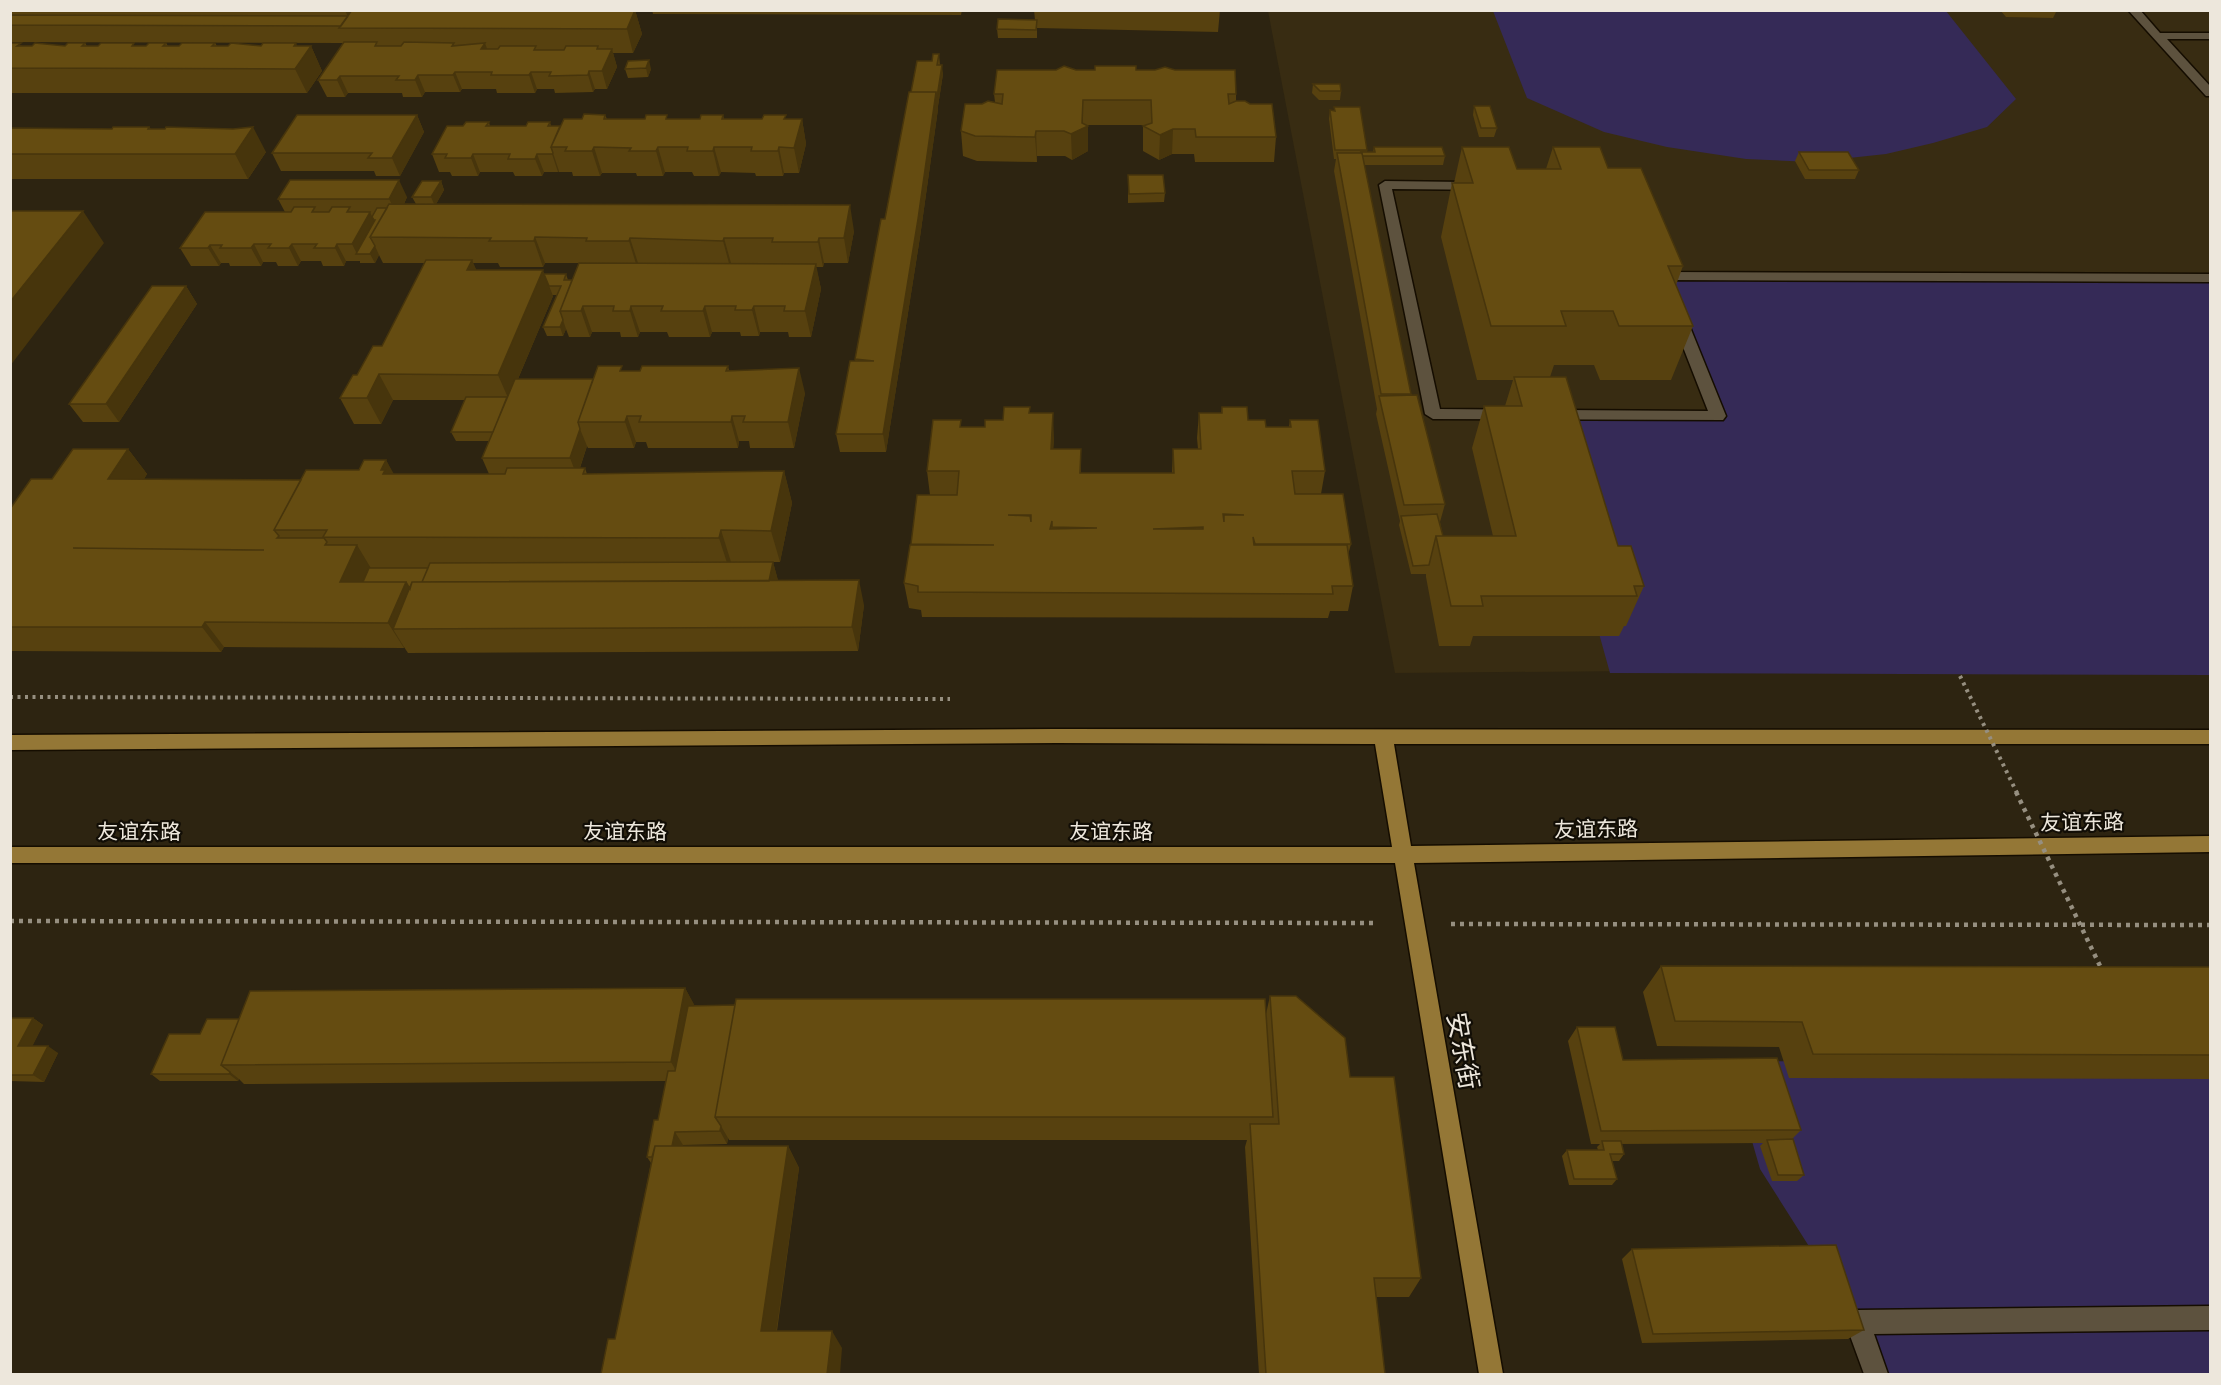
<svg xmlns="http://www.w3.org/2000/svg" width="2221" height="1385" viewBox="0 0 2221 1385" font-family="'Space Grotesk','Noto Sans SC',sans-serif">
	<style>
		.built { fill: #382c12 }
		.green { fill: #352a57 }
		.lines { fill: none; stroke-linecap: round; stroke-linejoin: round }
		.minor-casing { stroke: #150d00; stroke-width: 3 }
		.major-casing { stroke: #150d00; stroke-width: 3 }
		.path-far1 { stroke: #968f80; stroke-width: 4; stroke-dasharray: 3 4.5; stroke-linecap: butt }
		.path { stroke: #968f80; stroke-width: 4.5; stroke-dasharray: 4 5; stroke-linecap: butt }
		.minor { fill: #5d523e; fill-rule: evenodd }
		.major { fill: #947736; fill-rule: evenodd }
		.path-bridge-far1 { stroke: #968f80; stroke-width: 4; stroke-dasharray: 3 4.5; stroke-linecap: butt }
		.path-bridge { stroke: #968f80; stroke-width: 4.5; stroke-dasharray: 4 5; stroke-linecap: butt }
		.wall { fill: #57410f; fill-rule: evenodd }
		.shaded-wall { fill: #47350c }
		.building { fill: #654c11; stroke: #47350c; stroke-width: 1.5; fill-rule: evenodd }
		.labels { text-anchor: middle; dominant-baseline: central; stroke-width: 4.5; stroke-linejoin: round; paint-order: stroke }
		.street-label { font-size: 21px; fill: #ede7dc; stroke: #120e06 }
		.near-street-label { font-size: 26px; fill: #ede7dc; stroke: #120e06 }
	</style>
	<rect width="100%" height="100%" fill="#2d2411"/>
	<!-- built -->
	<path class="built" d="M1268,11H2210V666L1395,673Z"/>
	<!-- green -->
	<path class="green" d="M1493,11H1946L2016,99L1987,127L1933,143L1886,154L1812,162L1746,159L1667,147L1604,132L1527,98Z
		M1661,276L2210,278V675L1610,673L1538,414L1718,416Z
		M1729,1061L2210,1064V1374H1874L1857,1322L1760,1169Z"/>
	<g class="lines">
		<defs>
			<path id="minor" d="M2128,10H2140L2160,33H2210V39H2167L2210,86V96H2206Z
				M1385,181L1632,184L1668,272L2210,274V282L1671,280L1726,416L1723,420L1433,419L1425,414L1379,185ZM1392,189L1622,191L1708,411L1440,409Z
				M2210,1306V1330L1874,1334L1888,1374H1864L1845,1322L1848,1313L1857,1310Z"/>
			<path id="major" d="M1056,729L2210,730V744H1394L1411,846L2210,836V852L1414,863L1503,1374H1479L1395,863H10V847H1392L1375,744L1056,743L10,750V735Z"/>
		</defs>
		<!-- minor casing -->
		<use href="#minor" class="minor-casing"/>
		<!-- major casing -->
		<use href="#major" class="major-casing"/>
		<!-- path-far1 -->
		<path class="path-far1" d="M10,697L950,699"/>
		<!-- path -->
		<path class="path" d="M10,921L1378,923
			M1451,924L2210,925"/>
		<!-- minor -->
		<use href="#minor" class="minor"/>
		<!-- major -->
		<use href="#major" class="major"/>
		<!-- path-bridge-far1 -->
		<path class="path-bridge-far1" d="M1960,676L2017,793"/>
		<!-- path-bridge -->
		<path class="path-bridge" d="M2016,792L2102,970"/>
	</g>
	<!-- wall -->
	<path class="wall" d="M10,10H635L642,34L633,53H613L617,67L607,89H595L593,92L555,93L554,89H537L535,93H497L496,89H462L460,92H425L422,97H403L402,93H348L345,97H327L318,80L344,43L10,42Z
		M652,10H962L961,15L653,14Z
		M1034,10H1220L1218,32L1037,28V38H998L997,29L1035,20Z
		M2000,10H2057L2053,18L2006,17Z
		M10,43L23,46H65L85,43L87,46H146L166,43L168,46H179L215,43L217,46H311L322,71L307,93H10Z
		M939,54L940,65L943,74L938,106V109L920,237L886,452H840L836,434L855,361L911,92L932,61Z
		M625,69H651L648,77L628,78Z
		M1136,70L1236,94V101L1276,137L1274,162H1195L1194,154H1172L1159,160L1143,151V126L1145,125H1087L1088,151L1072,160L1065,156H1037V162L977,161L963,156L961,131L982,104L995,102L994,94Z
		M1313,84L1341,91L1340,100H1319L1312,93Z
		M1474,106L1497,128L1494,137H1479L1473,115Z
		M1334,107L1367,150V152H1373L1374,147L1445,156L1443,165H1364L1411,395L1445,504L1440,522L1443,536H1493L1472,448L1484,406H1505L1513,380H1477L1441,237L1452,183H1454L1462,147L1517,169H1546L1553,147L1608,168L1683,266L1676,285L1693,326L1671,380H1600L1594,365H1554L1550,377L1618,546L1644,586L1626,626H1624L1619,636H1473L1470,646H1439L1426,577V574H1411L1399,525L1400,521L1376,414L1377,409L1334,171L1336,159H1334L1329,119L1330,110L1334,111Z
		M417,115L424,132L400,176H376L374,171H281L272,153Z
		M605,115L607,119H700L723,115L724,119H802L806,144L799,173H784L783,176H756L755,173L721,172L719,176H694L692,172H665L663,176H637L636,173H602L600,176H573L572,172H559V171L558,172H544L542,176H515L513,172H480L478,176H452L450,172H439L432,154L463,126L489,122L490,126H526L550,122L551,126H560L582,119Z
		M149,127L151,129L266,152L248,179H10V128L112,129Z
		M1799,152L1859,170L1855,179H1805L1795,161Z
		M1128,175L1165,193L1164,202L1128,203Z
		M441,181L444,190L436,204L854,231L848,263H824L823,267H816L821,289L811,337H789L788,332H760L759,336H741L740,332H712L710,337H669L667,332H640L638,337H621L620,332H592L590,337H569L566,329L563,336H547L543,327L557,295H552L553,296L518,379H593L624,371H640L728,366L729,370L805,393L794,448H750L749,441H739L738,448H648L646,442H636L634,448H588L587,446L580,468H585L587,474L784,471L792,503L780,562H773L778,581L864,605L858,651L408,653L404,647V648L224,647L221,652L10,651V509L52,479L128,449L147,474L144,479L301,480L359,470L386,460L393,474H489L482,458L489,441H456L451,432L465,400H393L381,424H354L340,398L357,375L382,346L425,263H383L379,255L375,263H360V261H346L344,266H323L321,261H301L298,266H278L276,262H263L261,266H230L229,263H221L219,266H191L180,248L285,212L278,199L407,197L404,204H416L412,197ZM473,263H498L500,267H543L545,263H593L572,280H568L566,274H544L476,270Z
		M186,286L197,304L119,422H83L69,404Z
		M1222,407L1248,420L1266,427H1289L1290,420L1325,471L1321,494L1351,544L1348,555L1353,586L1348,611H1330L1328,618L922,617L921,610L909,608L904,583L911,544L930,495L927,471L962,427H985L1003,420L1030,413L1054,438L1053,449H1081V473H1172L1173,449H1198L1197,438L1199,413H1221Z
		M1661,966L2211,967V1079L1789,1078L1779,1047L1657,1046L1643,992Z
		M685,988L694,1005L1266,1014L1270,996L1350,1077L1421,1278L1409,1297H1376L1385,1374H1259L1245,1147L1247,1140H729L728,1138L727,1144L683,1145V1146H788L799,1168L777,1331L842,1348L615,1339L651,1163L647,1157L658,1120L666,1081L244,1084L239,1079L238,1081H160L151,1074L239,1019Z
		M10,1018H33L43,1025L32,1046L58,1053L44,1082L10,1081Z
		M1577,1027L1623,1060L1801,1130L1792,1139L1804,1175L1797,1181H1772L1760,1146L1763,1143L1621,1144L1624,1154L1619,1161H1612L1617,1179L1612,1185H1569L1562,1156L1567,1150H1598L1597,1147L1600,1144H1591L1568,1041Z
		M1632,1249L1864,1330L1848,1339L1642,1343L1622,1259Z"/>
	<!-- shaded-wall -->
	<path class="shaded-wall" d="M345,10H355L348,17Z
		M635,10L642,34L633,53L627,29Z
		M296,43L303,58L311,46L322,71L307,93L295,69L294,46Z
		M485,43L491,60L481,49Z
		M612,49L617,67L607,89L602,71Z
		M649,60L651,69L648,77L646,68Z
		M942,65L943,74L938,106V109L920,237L886,452L883,434L936,92Z
		M589,71L595,89L593,92L588,75Z
		M455,72L462,89L460,92L453,75Z
		M531,72L537,89L535,93L529,75Z
		M418,75L425,92L422,97L415,80Z
		M340,76L348,93L345,97L337,80Z
		M1083,100V128L1088,126V151L1072,160L1071,134Z
		M417,115L424,132L400,176L392,158Z
		M802,119L806,144L799,173L794,148Z
		M253,127L266,152L248,179L235,154Z
		M1173,129L1172,154L1159,160L1160,135Z
		M1036,131L1037,156V162L1035,137Z
		M594,147L602,173L600,176L592,151Z
		M658,147L665,172L663,176L656,151Z
		M714,147L721,172L719,176L713,151Z
		M779,147L784,173L783,176L778,151Z
		M553,153L559,171L558,172L552,154Z
		M473,154L480,172L478,176L471,158Z
		M537,154L544,172L542,176L535,159Z
		M399,180L407,197L399,214L395,210L389,199Z
		M441,181L444,190L435,206L431,197Z
		M850,205L854,231L848,263L844,238Z
		M83,211L104,243L10,366V302Z
		M370,212L378,230L370,237L357,254L352,244Z
		M535,237L545,263L543,267L534,241Z
		M630,238L638,263L637,267L629,241Z
		M724,238L731,263L730,267L723,241Z
		M819,238L824,263L823,267L818,242Z
		M254,244L263,262L261,266L251,248Z
		M292,244L301,261L298,266L289,248Z
		M337,244L346,261L344,266L335,248Z
		M210,245L221,263L219,266L208,248Z
		M375,246L379,255L375,263L370,254Z
		M472,260L483,285L467,270Z
		M816,264L821,289L811,337L805,311Z
		M543,270L553,296L509,400L498,375Z
		M186,286L197,304L119,422L106,404Z
		M583,306L592,332L590,337L581,311Z
		M631,306L640,332L638,337L630,311Z
		M705,306L712,332L710,337L703,311Z
		M754,306L760,332L759,336L752,310Z
		M563,320L566,329L563,336L560,327Z
		M799,368L805,393L794,448L788,422Z
		M379,374L393,400L381,424L367,398Z
		M1053,413L1054,438L1052,475L1051,449Z
		M627,416L636,442L634,448L625,422Z
		M732,416L739,441L738,448L731,422Z
		M580,429L587,446L577,476L570,458Z
		M128,449L147,474L128,505L108,479Z
		M386,460L404,492L401,499L381,470Z
		M784,471L792,503L780,562L771,531Z
		M721,530L731,562L729,569L719,538Z
		M357,545L372,570L362,593L340,582Z
		M773,562L778,580L773,604L768,587Z
		M859,580L864,605L858,651L852,627Z
		M406,582L420,607L393,629L404,647V648L388,623Z
		M205,622L224,647L221,652L202,627Z
		M685,988L696,1008L682,1081L671,1062Z
		M33,1018L43,1025L29,1053L18,1046Z
		M48,1046L58,1053L44,1082L33,1075Z
		M230,1072L239,1079L238,1081L229,1074Z
		M721,1126L728,1138L727,1144L720,1131Z
		M675,1132L683,1145L679,1165L671,1153Z
		M788,1146L799,1168L774,1348L761,1331Z
		M832,1331L842,1348L840,1374H827Z"/>
	<!-- building -->
	<path class="building" d="M352,10H635L627,29L339,28Z
		M10,15L348,16L341,26L10,25Z
		M998,19L1037,20L1036,30L997,29Z
		M344,42H377L375,46H401L404,42L454,43L452,46L485,43L481,49H498L500,46H536L534,50H564L566,46H598L597,49H612L602,71H589L588,75L549,76L551,72H531L529,75H491L492,72H455L453,75H418L415,80H396L399,76H340L337,80H318Z
		M10,43H21L17,46H32L35,43L65,46L68,43H85L82,46H98L101,43H134L132,46H146L149,43H166L163,46H179L182,43H215L212,46H228L231,43L261,46L263,43H296L294,46H311L295,69L10,68Z
		M933,54H939L937,65H942L937,97L936,92H911L917,61H932Z
		M649,60L646,68L625,69L628,61Z
		M1064,66L1076,70H1095V66H1136V70H1155L1165,67L1175,70H1235L1236,94H1228L1229,104L1236,101H1245L1250,104H1272L1276,137H1196L1195,129H1173L1160,135L1143,126L1152,123L1151,100H1083L1082,123L1088,126L1071,134L1064,131H1036L1035,137L975,136L961,131L965,104H982L988,101L1002,104L1003,94H994L997,70H1056Z
		M1313,84H1340L1341,91H1320Z
		M909,92H936L918,219L883,434H836L850,361H874L855,359L881,219H885Z
		M1474,106H1490L1497,128H1481Z
		M1334,107H1360L1367,150H1335L1330,110L1335,111Z
		M584,114L605,115L604,119H645L646,115H667L666,119H700L701,115H723L722,119H762L764,115H786L784,119H802L794,148L779,147L778,151H751L752,147H714L713,151H687L688,147H658L656,151H629L631,148L594,147L592,151H565L567,147H551L564,119H582Z
		M297,115H417L392,158H368L372,153H272Z
		M466,122H489L486,126H526L528,122H550L548,126H560L551,147L553,153L552,154H537L535,159H508L510,154H473L471,158H445L447,154H432L447,126H463Z
		M113,127H149L148,129H165L166,127L233,129L253,127L235,154H10V128L112,129Z
		M1374,147H1442L1445,156H1363L1361,152H1375Z
		M1462,147H1509L1517,169H1561L1553,147H1600L1608,168H1641L1683,266H1668L1693,326H1619L1613,311H1561L1566,326H1491L1452,183H1473Z
		M1799,152H1848L1859,170H1809Z
		M1337,153H1362L1411,394H1381Z
		M1128,175H1163L1165,193L1129,194Z
		M290,180H399L389,199H278Z
		M422,181H441L431,197H412Z
		M389,204L850,205L844,238H819L818,242H772L773,238H724L723,241L630,238L629,241H586L587,238L535,237L534,241H489L491,238L370,237Z
		M294,207H315L312,212H329L332,207H350L347,212H370L352,244H337L335,248H314L317,244H292L289,248H268L271,244H254L251,248H220L222,245H210L208,248H180L205,212H291Z
		M377,208H387L370,237L375,246L370,254H356L375,220H374L372,217Z
		M10,211H83L10,302Z
		M426,260H472L467,270H543L498,375L379,374L367,398H340L353,375H357L373,346H382Z
		M579,263L816,264L805,311H784L785,306H754L752,310H735L736,306H705L703,311H661L663,306H631L630,311H613L614,306H583L581,311H560Z
		M544,274H566L564,280H572L560,311L563,320L560,327H543L561,286H549Z
		M152,286H186L106,404H69Z
		M598,366H622L620,371H640L642,366H728L726,371L799,368L788,422H743L745,416H732L731,422H639L641,416H627L625,422H578Z
		M1514,377H1566L1618,546H1631L1644,586H1634L1637,596H1481L1483,606H1451L1436,536H1516L1484,406H1522Z
		M515,379H593L578,422L580,429L570,458H482Z
		M1417,395L1445,504L1404,505L1379,396Z
		M466,397H507L493,432H451Z
		M1004,407H1030L1029,413H1053L1051,449H1081L1080,473H1174L1173,449H1201L1199,413H1222V407H1247L1248,420H1265L1266,427H1291L1290,420H1318L1325,471H1292L1295,494H1343L1351,544H1255L1253,537L1254,545H1347L1353,586H1332L1333,594L918,592V586L904,583L910,545H994L911,544L917,495H957L959,471H927L933,420H961L960,427H985V420H1003ZM1223,514L1244,515H1224V522ZM1008,515H1031V522L1030,516ZM1052,521V527L1097,528L1050,529ZM1203,527V529H1153Z
		M73,449H128L108,479L301,480L274,530L279,536L277,538H324L327,542L325,545H357L340,582H406L388,623L205,622L202,627H10V509L31,479H52ZM73,548L264,550H246Z
		M364,460H386L381,470H385L383,474H505L507,468H585L583,474L784,471L771,531L721,530L719,538L323,537L327,530H274L306,470H359Z
		M1437,514L1443,536H1436L1429,565L1413,566L1401,516Z
		M773,562L769,581L422,582L430,563Z
		M369,568H428L422,582H412L410,589L406,582H363Z
		M859,580L852,627L393,629L412,582Z
		M1661,966L2211,967V1055L1813,1054L1802,1022L1675,1021Z
		M685,988L671,1062L221,1065L250,991Z
		M1270,996H1296L1345,1038L1350,1077H1394L1421,1278H1374L1385,1374H1266L1250,1124H1279Z
		M736,999H1265L1273,1117H715Z
		M735,1005L715,1117L721,1126L720,1131L675,1132L672,1146H655L652,1157H647L654,1120H658L668,1071H675L688,1006Z
		M10,1018H33L18,1046H48L33,1075H10Z
		M207,1019H239L221,1065L230,1072L229,1074H151L169,1034H200Z
		M1577,1027H1615L1623,1060L1777,1058L1801,1130L1601,1131Z
		M1793,1139L1804,1175H1778L1767,1140Z
		M1602,1141H1621L1624,1154H1610L1617,1179H1574L1567,1150H1604Z
		M655,1146H788L761,1331H832L827,1374H601L608,1339H615Z
		M1836,1245L1864,1330L1653,1334L1632,1249Z"/>
	<g class="labels">
		<!-- street labels -->
		<g class="street-label">
			<text transform="translate(2082 822) rotate(-1)">友谊东路</text>
			<text transform="translate(1596 829) rotate(-1)">友谊东路</text>
			<text x="139" y="831">友谊东路</text>
			<text x="625" y="831">友谊东路</text>
			<text x="1111" y="831">友谊东路</text>
		</g>
		<!-- near-street labels -->
		<g class="near-street-label">
			<text transform="translate(1463 1051) rotate(80)">安东街</text>
		</g>
	</g>
	<!-- border -->
	<rect width="2221" height="1385" fill="none" stroke="#ede7dc" stroke-width="24"/>
</svg>
